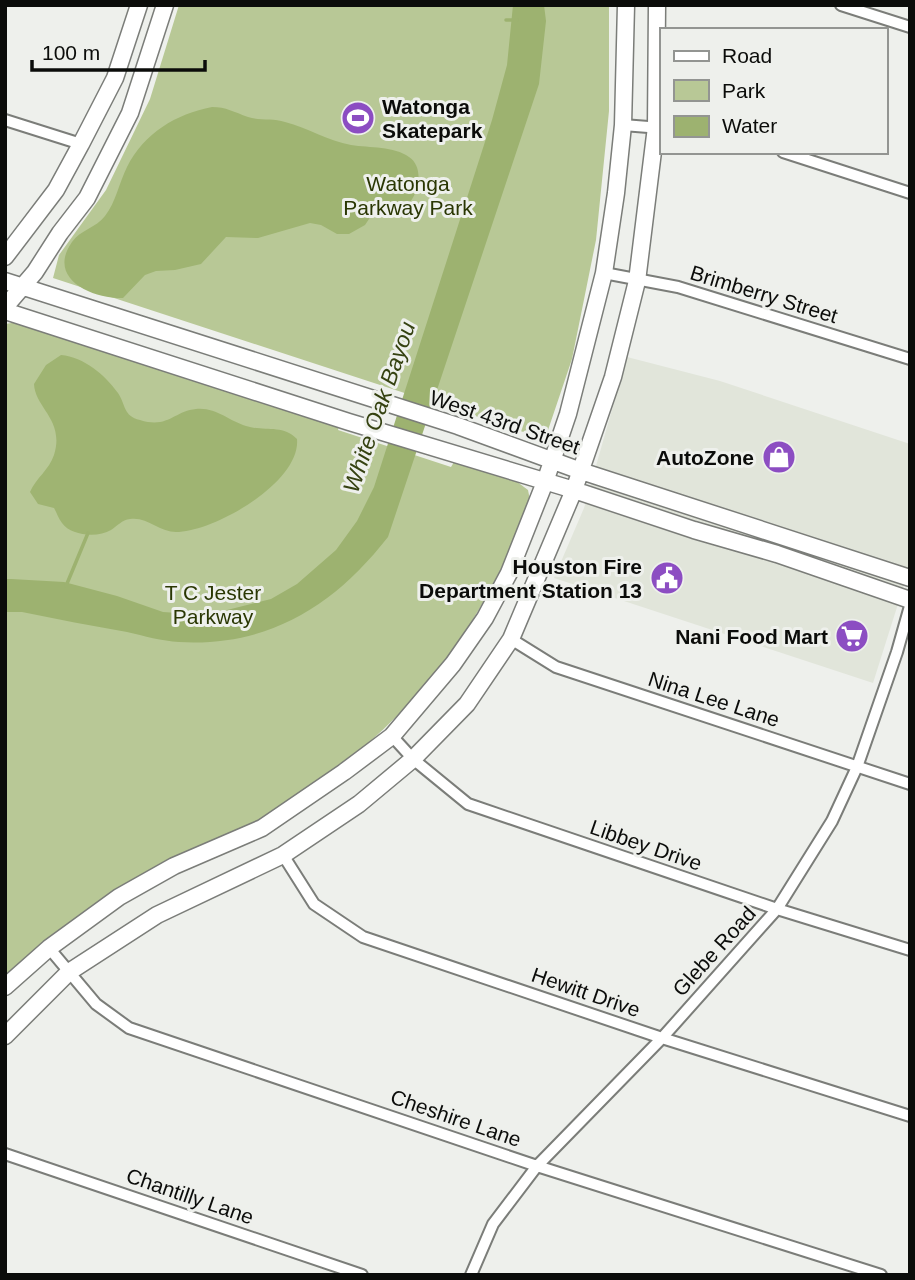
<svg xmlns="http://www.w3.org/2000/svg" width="915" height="1280" viewBox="0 0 915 1280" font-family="Arial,sans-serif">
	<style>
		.built { fill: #e1e5da }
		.green { fill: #b8c896 }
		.forest { fill: #9fb472 }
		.water { fill: #9db270 }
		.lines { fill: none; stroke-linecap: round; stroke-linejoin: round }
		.stream { stroke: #9db270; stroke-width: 3.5 }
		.street-casing { stroke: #7b7d79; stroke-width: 14 }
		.secondary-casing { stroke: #7b7d79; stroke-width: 19 }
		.street { stroke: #fff; stroke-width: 10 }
		.secondary { stroke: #fff; stroke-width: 16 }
		.labels { text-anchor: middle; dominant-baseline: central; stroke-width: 6; stroke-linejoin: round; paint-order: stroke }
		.poi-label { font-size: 21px; font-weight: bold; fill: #0b0c0a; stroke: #eef0ec; text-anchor: end }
		.park-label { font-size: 21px; fill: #2a3703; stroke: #eef0ec }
		.street-label { font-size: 21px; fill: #0b0c0a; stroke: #eef0ec }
		.water-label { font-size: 23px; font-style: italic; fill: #354211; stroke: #eef0ec }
	</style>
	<rect width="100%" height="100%" fill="#eef0ec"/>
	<!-- built -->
	<path class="built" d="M627,357L720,381L910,444V566L873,683L554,578L584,508Z"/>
	<!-- green -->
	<path class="green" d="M179,5H609V111L596,240L572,359L545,439L53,278L59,255L106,190L150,99Z
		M18,322L339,426L338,430L451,467L454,462L516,481L528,490L530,500C480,639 397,738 270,815C235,836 194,846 160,867C142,878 125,892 108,904C74,929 40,954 5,979V324Z"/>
	<!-- forest -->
	<path class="forest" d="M212,107C226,107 234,112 248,117C259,121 273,118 285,122C308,128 328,141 351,145C370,148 394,146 409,157C426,168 418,200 403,208L377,207L365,225L349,234H337L321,225L310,223L258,238L226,237L201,264L175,270L156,271L145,275L123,298C93,299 46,279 72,242C80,230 96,228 105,216C116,202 119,183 127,167C144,133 176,114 212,107Z
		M61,355C84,357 105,375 118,393C126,405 123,416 140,420C168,429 174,411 196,409C216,407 229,421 246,426C264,432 282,424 297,439C301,482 214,532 176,532C160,532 146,516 130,519C122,520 117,526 111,530C98,538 71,536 62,523C58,518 57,513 54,508L38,504L30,492C36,478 49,470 54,455C65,420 35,408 34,384L46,365Z"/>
	<!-- water -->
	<path class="water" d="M513,5H544L546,21L539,84L388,537C334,606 269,647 179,642C162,641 144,636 127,632C92,626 57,619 22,612H5V579H11L64,582L117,596L163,612L207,615L271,599L297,584L336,550L357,521L374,487L492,120L507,65Z"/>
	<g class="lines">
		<!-- stream -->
		<path class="stream" d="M506,20H517
			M66,586L88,533"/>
		<defs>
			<path id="street" d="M841,5L910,27
				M5,120L81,144
				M623,125L661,128
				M783,152L910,193
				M604,273L678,287L910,359
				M511,639L556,667L910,784
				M392,736L413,759L468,804L777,909L910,950
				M283,855L314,904L363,937L662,1038L910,1116
				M49,948L96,1004L129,1028L537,1166L881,1275
				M5,1154L362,1275
				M471,1275L493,1224L537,1166L662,1038L777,909L832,821L857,767L897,652L910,606"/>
			<path id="secondary" d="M5,257L56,190L81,144L115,78L139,5
				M5,281L458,426L581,471L910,578
				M5,307L35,272L60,233L87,198L130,113L165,5
				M5,311L349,422L574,490L694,530L777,554L910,600
				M5,987L49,948L119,897L174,866L262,828L344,772L392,736L453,664L485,618L509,573L545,482L568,414L604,273L616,193L623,125L626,5
				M5,1036L69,972L157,915L283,855L359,804L413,759L467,704L511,639L574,490L613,377L637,281L656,127L657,5"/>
		</defs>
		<!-- street casing -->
		<use href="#street" class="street-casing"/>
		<!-- secondary casing -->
		<use href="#secondary" class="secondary-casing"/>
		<!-- street -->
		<use href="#street" class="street"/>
		<!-- secondary -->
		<use href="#secondary" class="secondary"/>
	</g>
	<!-- icons -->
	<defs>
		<symbol id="stadium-disc" viewBox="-11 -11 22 22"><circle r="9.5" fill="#8c4dc2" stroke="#eef0ec"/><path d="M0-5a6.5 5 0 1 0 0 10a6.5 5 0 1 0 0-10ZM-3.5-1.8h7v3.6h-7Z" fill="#fff"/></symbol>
		<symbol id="shop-disc" viewBox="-11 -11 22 22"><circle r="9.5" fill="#8c4dc2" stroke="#eef0ec"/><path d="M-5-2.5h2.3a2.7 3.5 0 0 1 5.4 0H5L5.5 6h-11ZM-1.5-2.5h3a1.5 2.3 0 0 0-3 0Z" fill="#fff"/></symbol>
		<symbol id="civic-disc" viewBox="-11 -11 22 22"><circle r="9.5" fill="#8c4dc2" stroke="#eef0ec"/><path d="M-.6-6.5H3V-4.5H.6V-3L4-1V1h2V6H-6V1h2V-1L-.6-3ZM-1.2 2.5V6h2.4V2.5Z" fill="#fff"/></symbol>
		<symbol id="supermarket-disc" viewBox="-11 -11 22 22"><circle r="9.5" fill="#8c4dc2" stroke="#eef0ec"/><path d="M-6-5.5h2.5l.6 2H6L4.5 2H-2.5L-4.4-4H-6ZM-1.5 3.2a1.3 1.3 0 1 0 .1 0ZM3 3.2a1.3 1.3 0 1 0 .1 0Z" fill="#fff"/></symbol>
	</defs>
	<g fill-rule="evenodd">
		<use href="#stadium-disc" x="339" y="99" width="38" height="38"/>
		<use href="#shop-disc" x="760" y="438" width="38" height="38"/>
		<use href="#civic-disc" x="648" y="559" width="38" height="38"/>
		<use href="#supermarket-disc" x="833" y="617" width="38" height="38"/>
	</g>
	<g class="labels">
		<!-- poi labels -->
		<g class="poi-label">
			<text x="382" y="106" text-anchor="start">Watonga<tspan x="382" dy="24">Skatepark</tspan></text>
			<text x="754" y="457">AutoZone</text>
			<text x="642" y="566">Houston Fire<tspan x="642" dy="24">Department Station 13</tspan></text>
			<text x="828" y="636">Nani Food Mart</text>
		</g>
		<!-- park labels -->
		<g class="park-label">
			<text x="408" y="183">Watonga<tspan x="408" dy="24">Parkway Park</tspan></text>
			<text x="213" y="592">T C Jester<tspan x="213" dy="24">Parkway</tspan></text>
		</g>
		<!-- street labels -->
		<g class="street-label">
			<text transform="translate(764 294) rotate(17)">Brimberry Street</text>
			<text transform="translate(505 422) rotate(19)">West 43rd Street</text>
			<text transform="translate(714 699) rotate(18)">Nina Lee Lane</text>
			<text transform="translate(646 845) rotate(19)">Libbey Drive</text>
			<text transform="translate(714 951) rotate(-48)">Glebe Road</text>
			<text transform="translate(586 992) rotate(19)">Hewitt Drive</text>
			<text transform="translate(456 1118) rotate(19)">Cheshire Lane</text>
			<text transform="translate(190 1196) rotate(19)">Chantilly Lane</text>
		</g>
		<!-- water labels -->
		<g class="water-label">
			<text transform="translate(379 407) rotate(-71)">White Oak Bayou</text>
		</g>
	</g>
	<!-- border -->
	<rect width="915" height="1280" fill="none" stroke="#0b0c0a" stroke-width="14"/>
	<!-- legend -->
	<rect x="660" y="28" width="228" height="126" fill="#eef0ec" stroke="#939592" stroke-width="2"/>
	<rect x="674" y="51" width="35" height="10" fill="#ffffff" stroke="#939592" stroke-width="2"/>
	<text x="722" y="63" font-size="21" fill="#0b0c0a">Road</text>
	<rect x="674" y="80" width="35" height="21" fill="#b8c896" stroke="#939592" stroke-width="2"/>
	<text x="722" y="98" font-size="21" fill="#0b0c0a">Park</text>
	<rect x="674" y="116" width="35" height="21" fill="#9db270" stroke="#939592" stroke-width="2"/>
	<text x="722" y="133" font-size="21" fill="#0b0c0a">Water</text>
	<!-- scale -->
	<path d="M32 60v10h173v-10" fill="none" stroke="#0b0c0a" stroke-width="3.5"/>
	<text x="42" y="60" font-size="21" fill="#0b0c0a" stroke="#eef0ec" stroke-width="5" paint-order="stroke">100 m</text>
</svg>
